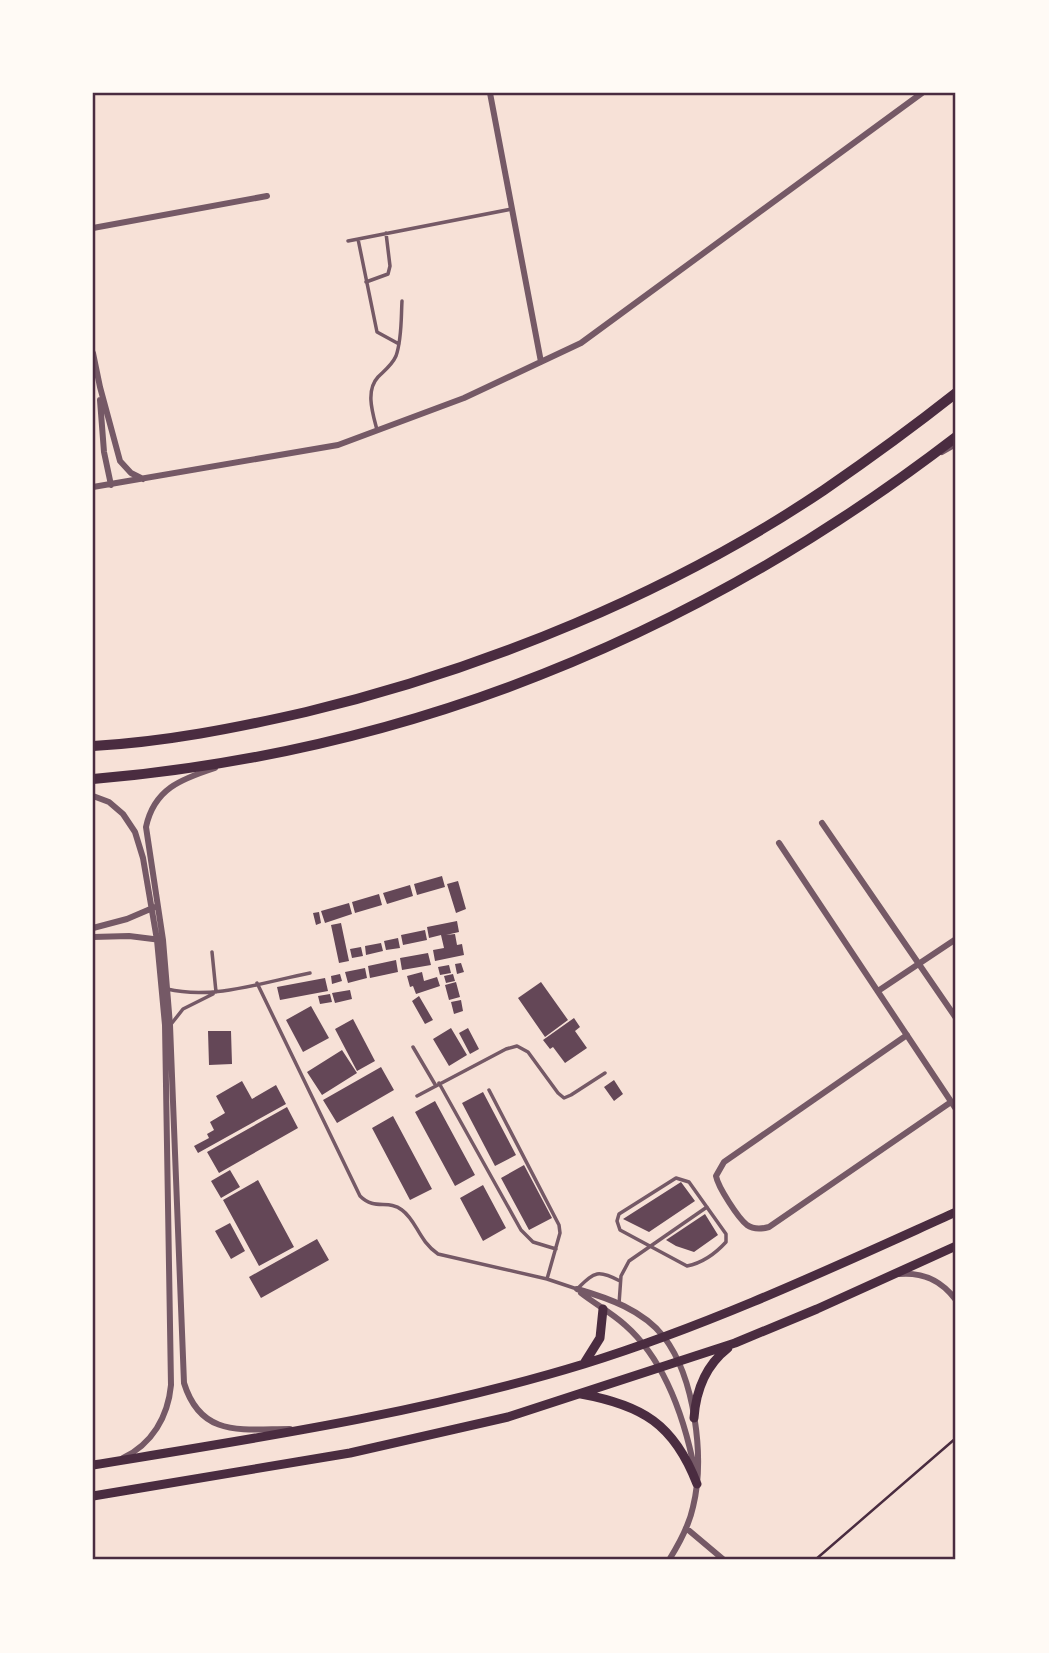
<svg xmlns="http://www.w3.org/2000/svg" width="1049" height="1653" viewBox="0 0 1049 1653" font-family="Raleway,sans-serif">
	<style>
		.building { fill: #644757 }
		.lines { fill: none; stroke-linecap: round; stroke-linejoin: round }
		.path { stroke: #4a2c40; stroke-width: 2.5 }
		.service { stroke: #755966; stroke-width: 3.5 }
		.minor { stroke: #755966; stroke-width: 6 }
		.secondary { stroke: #4a2c40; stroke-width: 9 }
		.primary { stroke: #4a2c40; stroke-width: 10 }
		.neatline { fill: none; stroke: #4a2c40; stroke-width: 2.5 }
	</style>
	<rect width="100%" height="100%" fill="#f7e1d7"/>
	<!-- building -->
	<path class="building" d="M442,876L445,887L417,895L414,884Z
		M458,881L466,909L456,913L447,884Z
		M410,885L413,896L387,904L383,893Z
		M379,894L382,905L355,913L352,902Z
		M349,903L352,914L325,923L321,911Z
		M319,912L321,923L316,925L313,913Z
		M457,921L459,932L446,935L455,934L457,945L462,944L464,955L435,961L433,950L444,948L441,935L429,938L427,927Z
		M341,923L349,961L339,963L331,925Z
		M425,930L427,940L403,945L401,935Z
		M398,938L400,948L386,950L384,941Z
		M381,943L383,951L366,955L365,946Z
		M361,947L363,956L352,958L350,949Z
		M428,953L431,965L402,970L400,958Z
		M396,960L398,972L370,978L368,966Z
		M461,963L464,972L457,974L455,964Z
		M449,965L451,973L440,975L438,967Z
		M365,968L367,978L348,983L345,972Z
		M422,972L424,981L437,977L440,986L416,994L413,986L410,987L407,976Z
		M340,974L342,981L332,984L331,976Z
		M453,974L455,981L446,983L444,976Z
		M325,978L328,991L280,1000L277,987Z
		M456,982L460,997L449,1000L445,985Z
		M541,982L568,1020L545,1037L518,998Z
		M350,990L352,999L335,1003L332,993Z
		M330,994L332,1002L320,1004L318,996Z
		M419,996L433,1020L425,1024L412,1001Z
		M461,1000L463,1011L454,1014L451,1002Z
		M311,1006L329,1038L303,1052L286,1020Z
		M574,1018L580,1027L575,1031L587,1048L565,1063L553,1047L550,1049L543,1040Z
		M353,1019L375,1061L357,1071L335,1029Z
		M451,1028L467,1055L449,1066L433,1039Z
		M468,1028L479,1049L470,1054L459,1033Z
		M208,1031H231L232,1064L209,1065Z
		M342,1050L357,1073L322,1095L307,1072Z
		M381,1067L394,1090L337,1123L323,1100Z
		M614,1080L623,1094L614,1101L604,1087Z
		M242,1081L252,1099L276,1085L286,1104L198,1153L194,1146L209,1138L207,1134L214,1130L210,1122L225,1113L216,1096Z
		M483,1092L516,1155L495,1166L462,1103Z
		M435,1101L475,1175L455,1186L415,1112Z
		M287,1107L298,1128L219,1173L207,1152Z
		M393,1116L432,1189L410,1200L372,1128Z
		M524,1165L552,1218L529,1230L501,1178Z
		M230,1170L240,1187L221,1198L211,1181Z
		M258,1180L294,1247L259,1266L223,1200Z
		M681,1182L695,1201L649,1232L623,1219Z
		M483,1185L506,1228L483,1241L460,1198Z
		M705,1214L718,1235L694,1252L676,1246L666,1240Z
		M230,1223L245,1251L231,1259L215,1231Z
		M317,1239L329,1260L261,1298L249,1277Z"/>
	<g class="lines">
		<!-- path -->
		<path class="path" d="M815,1560L956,1438"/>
		<!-- service -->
		<path class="service" d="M358,239L377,332L399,344
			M348,241L512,209
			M366,282L388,274L390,266L386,233
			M377,430C373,414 365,391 378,377C385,370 392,365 396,356C402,339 401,318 402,301
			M212,952L216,992
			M257,983L360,1196C375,1211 388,1199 402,1210C417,1221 418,1240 438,1254L547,1279L577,1289C595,1272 597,1269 620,1281
			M167,989C214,1000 264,982 310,973
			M172,1023L183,1009L213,994
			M413,1047L436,1086
			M439,1083L521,1230L533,1242L556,1249
			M489,1090L559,1225L560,1233L547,1279
			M417,1096L506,1049L517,1046L528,1052L558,1093L564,1098L571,1095L605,1073
			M676,1178L689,1182L726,1234V1242C716,1253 702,1263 687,1266L620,1230L617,1221L619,1214Z
			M619,1304L621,1276L629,1261L707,1207"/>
		<!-- minor -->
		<path class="minor" d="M490,93L541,362
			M93,228L267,196
			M93,353L100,387L120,461L131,473L143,479
			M100,400L104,452L111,485
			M942,452L956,444
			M93,487L338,445L464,398L581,343L922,93
			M215,768C181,779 154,789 146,827L163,940L170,1025L184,1383C201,1438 242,1429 290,1429
			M93,796L109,802L123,814L135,832L143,858L157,940L165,1025L171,1385C168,1417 152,1444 123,1458
			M822,823L956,1018
			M779,843L956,1109
			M93,928L127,919L155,907
			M93,937L129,936L161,940
			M878,991L956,939
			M907,1035L724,1162L716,1176C718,1187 738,1218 747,1225C754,1230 762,1229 769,1227L951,1102
			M899,1274C923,1272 941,1280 956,1300
			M956,1278V1289
			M577,1289C608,1298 643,1310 664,1337C695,1378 705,1458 693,1507C689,1526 679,1544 669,1560
			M581,1293C595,1304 612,1313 625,1325C666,1361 685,1420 695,1472
			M686,1528L724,1560"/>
		<!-- secondary -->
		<path class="secondary" d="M585,1362L600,1338L603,1309
			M581,1394C642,1405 674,1424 697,1484
			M694,1418C696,1390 705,1366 728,1348
			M93,1465C258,1438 424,1413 584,1364C713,1324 834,1267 956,1212
			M93,1496L350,1453L508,1417L735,1343L817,1309L956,1246"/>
		<!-- primary -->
		<path class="primary" d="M93,746C165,742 236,728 306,712C485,669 671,593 824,490C869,459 913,427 956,393
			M93,779C414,752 701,633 956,437"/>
	</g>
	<!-- border -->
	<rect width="1049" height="1653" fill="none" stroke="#fffaf5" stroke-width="189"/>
	<rect x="94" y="94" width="860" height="1464" class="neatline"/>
</svg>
